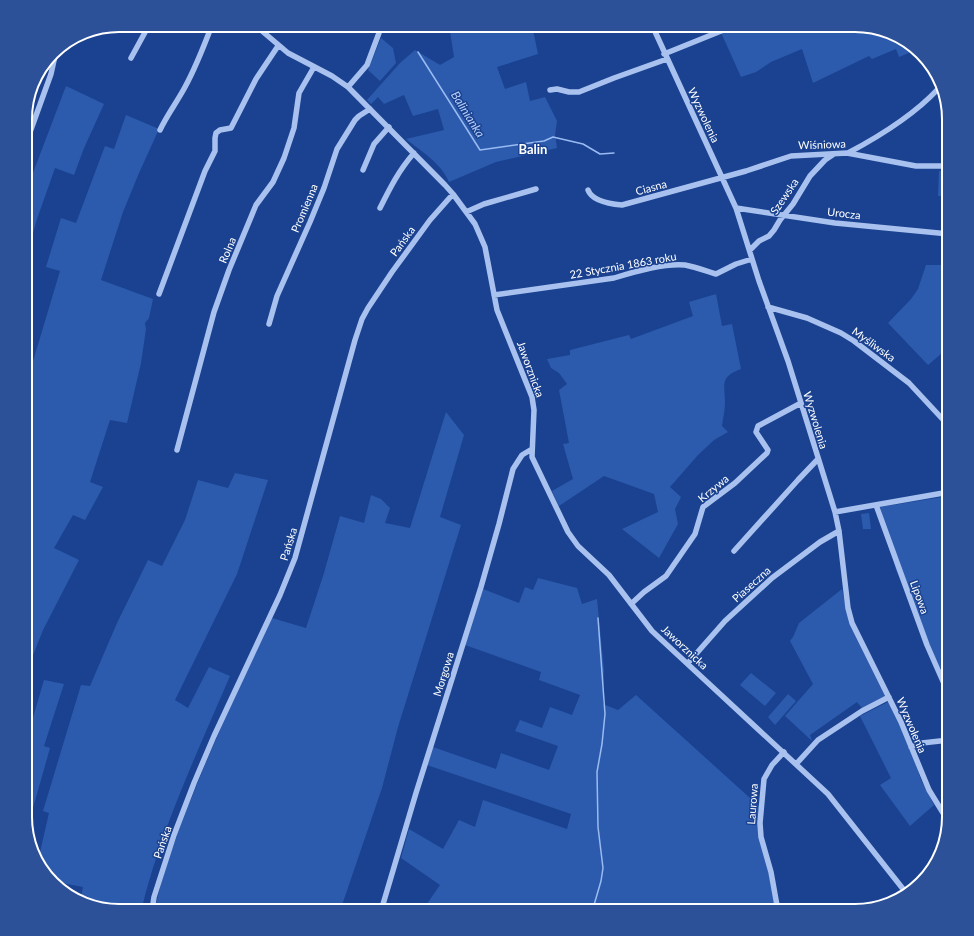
<svg xmlns="http://www.w3.org/2000/svg" width="974" height="936" viewBox="0 0 974 936" font-family="Lato,sans-serif">
	<style>
		.green { fill: #2c5bae }
		.lines { fill: none; stroke-linecap: round; stroke-linejoin: round }
		.stream { stroke: #9abbf1; stroke-width: 1.5 }
		.minor { stroke: #a8c1ef; stroke-width: 5.5 }
		.labels { text-anchor: middle; dominant-baseline: central; stroke-width: 3; stroke-linejoin: round; paint-order: stroke }
		.street-label { font-size: 11px; fill: #fff; stroke: #1a4290 }
		.water-label { font-size: 12px; font-style: italic; fill: #b4ccf6; stroke: #1a4290 }
		.quarter-label { font-size: 13px; font-weight: bold; fill: #fff; stroke: #1a4290 }
		.rim { fill: none; stroke: #fff; stroke-width: 2 }
	</style>
	<rect width="100%" height="100%" fill="#1a4290"/>
	<!-- green -->
	<path class="green" d="M449,25H532L538,54L497,67L505,89L526,82L530,101L545,97L557,121L555,135L557,148L496,162L449,182C441,163 422,152 406,139L444,130L438,109L413,116L404,95L384,104L378,97L371,104L367,100L400,63L415,50L440,65L454,57Z
		M727,25H776L777,27L781,25H861L896,35L916,50L899,57L896,49L872,59L869,56L813,83L802,49L771,62L756,72L741,77L719,28Z
		M381,38L393,48L396,63L380,81L368,70Z
		M66,86L104,104L84,148L74,175L55,168L37,219L25,260V194Z
		M126,115L159,129L139,173L123,212L101,280L153,299L149,318L145,323L146,329L141,363L127,423L110,420L90,482L103,487L85,520L73,515L54,548L79,560L43,630L25,675V388L60,271L46,267L61,218L76,223L105,146L114,149Z
		M949,170V196H938L939,171Z
		M926,265H949V361L942,353L928,365L888,323L911,299L918,289Z
		M716,294L722,326L732,324L741,369C719,377 725,385 725,403C725,410 723,418 722,426L728,432L714,440L698,455L670,487L681,497L675,509L678,524L659,558L622,529L658,512L654,494L604,476L559,506L552,491L573,479L563,444L569,443L559,390L567,384L559,373L551,368L547,359L570,355V350L629,335L631,339L693,316L689,302Z
		M446,412L464,435L440,517L461,525L398,727L382,788L340,911H155C161,875 175,840 188,807C213,742 243,680 272,618L306,628L324,573L340,516L364,523L371,495L381,499L390,508L385,523L410,528Z
		M235,473L268,480L237,574L175,700L188,708L209,667L230,676C197,753 161,829 141,911H119L83,904L80,902L83,887L51,881L49,879L38,861L49,813L43,811L81,685L90,686L117,623L148,560L162,566L185,520L198,480L228,488Z
		M949,496V685L923,633L896,570L880,507Z
		M869,513L871,529H863L861,514Z
		M538,578L577,588L582,604L597,599L604,670L603,704L618,710L636,695L760,807L759,822L776,911H422L440,885L401,858L409,829L443,849L459,820L475,827L483,800L567,829L571,814L427,765L433,747L496,769L501,753L549,770L558,746L515,731L520,720L542,728L550,707L572,715L580,695L539,680L541,672L465,645L483,589L519,603L525,587L533,590Z
		M842,589L849,623L885,696L862,708L857,702L810,735L812,741L785,716L813,684L790,641L793,637L799,623Z
		M751,673L776,693L765,706L740,685Z
		M44,680L64,684L44,746L50,748L27,829L25,817V745Z
		M788,694L796,701L775,725L768,717Z
		M888,702L909,744L921,780L934,805L910,826L880,785L891,778L860,716Z"/>
	<g class="lines">
		<!-- stream -->
		<path class="stream" d="M418,52L480,150L544,141L553,137L583,144L600,154L614,153
			M593,911L594,905L601,881L603,868L598,827L597,772L602,744L605,714L598,618"/>
		<!-- minor -->
		<path class="minor" d="M255,25L288,53L332,76L348,87L445,185L453,194L475,224L485,247L497,310L532,397L534,410L532,457L568,532L578,546L609,575L652,631L828,794L907,894
			M652,25L736,208L759,281L788,361L835,512L839,531L848,608L852,623L901,722L929,790L948,821
			M664,54L736,25
			M131,58L149,25
			M348,87L367,65L382,25
			M550,90L557,89L569,92H579L614,78L667,59
			M160,130C167,115 177,102 185,87C196,67 204,46 212,25
			M25,146L51,74L55,56L60,47
			M848,153C880,136 913,116 938,89
			M363,170L374,144L389,127
			M588,190C592,201 611,204 622,205L746,171L791,156L847,153L916,166H949
			M380,208C390,188 399,170 414,153
			M736,208L835,223L949,234
			M466,212L484,204L536,189
			M750,250L759,241L769,236L774,230L780,220L793,204L810,176L825,160L834,154
			M159,294L205,171L215,151V138L216,133L220,130L231,128L256,79L278,46
			M494,295L614,278C633,272 666,263 685,265C696,267 706,271 716,274L736,264L752,259
			M768,307L807,318L841,333L854,341L909,383L949,426
			M269,324L277,296L310,222L324,188L337,149L355,120L359,116L370,109
			M177,450L214,312L229,270L256,205L273,182L284,158L294,128L299,93L314,67
			M876,505L927,645L949,695
			M835,512L949,492
			M734,551L798,480L818,459
			M631,604L644,592L666,576L695,534L703,507L735,483L767,453L768,450L756,432L758,426L801,403
			M688,663L725,621L772,578L820,542L839,531
			M911,747L922,743L949,740
			M797,763L818,740L862,711L889,697
			M152,911L154,897L174,835L194,783L214,736L280,595L295,558L355,340L362,319L368,308L392,272L430,220L453,194
			M381,911L416,793L481,587L499,524L513,469L522,455L532,449
			M778,911L771,872L761,837L760,823L764,779L772,765L784,752"/>
	</g>
	<g class="labels">
		<!-- street labels -->
		<g class="street-label">
			<text transform="translate(704 115) rotate(65)">Wyzwolenia</text>
			<text transform="translate(822 144) rotate(-2)">Wiśniowa</text>
			<text transform="translate(651 187) rotate(-15)">Ciasna</text>
			<text transform="translate(784 196) rotate(-56)">Szewska</text>
			<text transform="translate(304 208) rotate(-67)">Promienna</text>
			<text transform="translate(844 213) rotate(7)">Urocza</text>
			<text transform="translate(402 241) rotate(-54)">Pańska</text>
			<text transform="translate(227 250) rotate(-67)">Rolna</text>
			<text transform="translate(623 265) rotate(-10)">22 Stycznia 1863 roku</text>
			<text transform="translate(874 344) rotate(36)">Myśliwska</text>
			<text transform="translate(531 369) rotate(70)">Jaworznicka</text>
			<text transform="translate(816 420) rotate(73)">Wyzwolenia</text>
			<text transform="translate(713 488) rotate(-40)">Krzywa</text>
			<text transform="translate(288 544) rotate(-73)">Pańska</text>
			<text transform="translate(751 584) rotate(-42)">Piaseczna</text>
			<text transform="translate(920 597) rotate(70)">Lipowa</text>
			<text transform="translate(685 647) rotate(43)">Jaworznicka</text>
			<text transform="translate(443 674) rotate(-73)">Morgowa</text>
			<text transform="translate(912 725) rotate(67)">Wyzwolenia</text>
			<text transform="translate(752 804) rotate(-86)">Laurowa</text>
			<text transform="translate(162 842) rotate(-71)">Pańska</text>
		</g>
		<!-- water labels -->
		<g class="water-label">
			<text transform="translate(468 114) rotate(58)">Balinianka</text>
		</g>
		<!-- quarter labels -->
		<g class="quarter-label">
			<text x="533" y="149">Balin</text>
		</g>
	</g>
	<!-- crop -->
	<path d="M0 0H974V936H0ZM119 32H855A87 87 0 0 1 942 119V817A87 87 0 0 1 855 904H119A87 87 0 0 1 32 817V119A87 87 0 0 1 119 32Z" fill="#2c5199" fill-rule="evenodd"/>
	<path class="rim" d="M119 32H855A87 87 0 0 1 942 119V817A87 87 0 0 1 855 904H119A87 87 0 0 1 32 817V119A87 87 0 0 1 119 32Z"/>
</svg>
